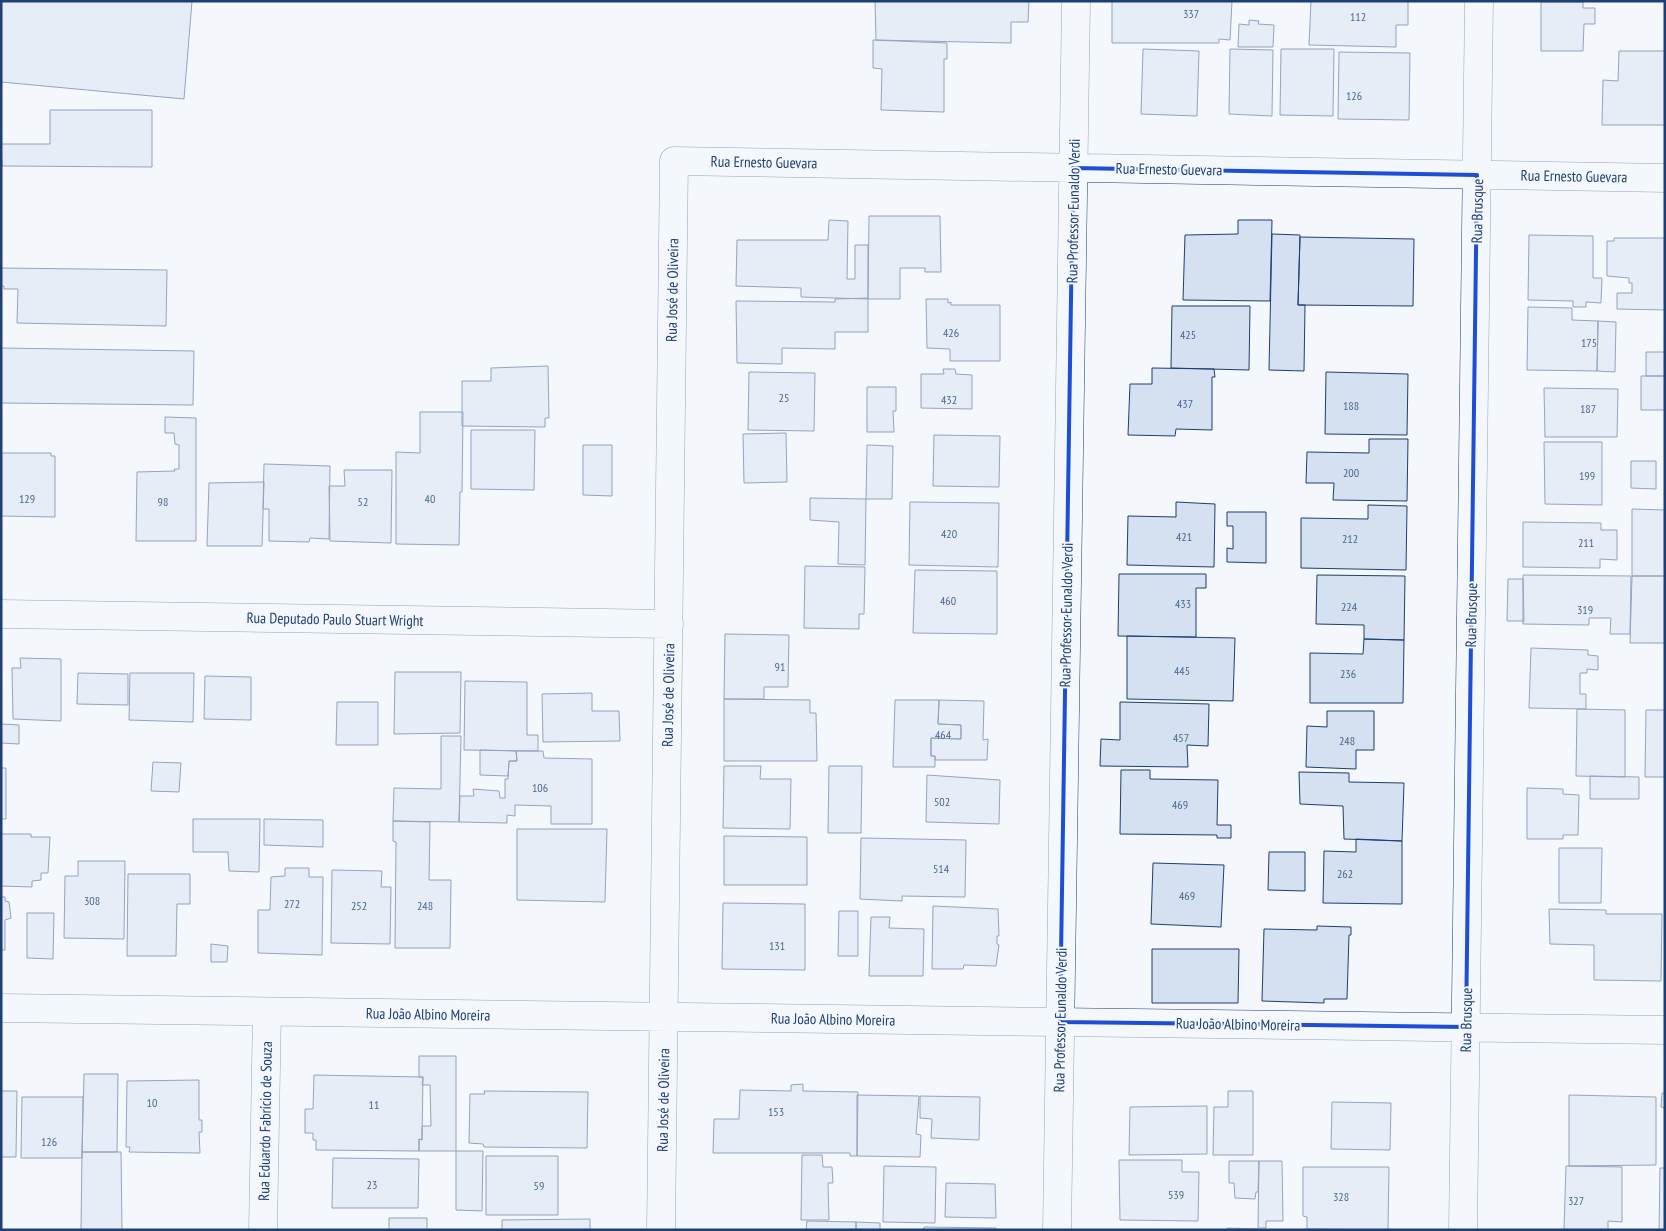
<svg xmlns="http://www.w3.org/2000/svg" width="1666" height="1231" viewBox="0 0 1666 1231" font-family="'PT Sans Narrow',sans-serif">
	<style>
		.building { fill: #d5e0f0; stroke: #1d3f73 }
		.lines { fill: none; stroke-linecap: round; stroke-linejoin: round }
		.minor-casing { stroke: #1d3f73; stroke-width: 29 }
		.minor { stroke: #f4f7fb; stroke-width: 28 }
		.marked { fill: none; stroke: #1d4ed8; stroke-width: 4; stroke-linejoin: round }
		.labels { text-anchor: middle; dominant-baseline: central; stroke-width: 4; stroke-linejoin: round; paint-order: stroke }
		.number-label { font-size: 12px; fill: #4b6792 }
		.street-label { font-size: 15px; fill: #1d3f73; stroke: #f4f7fb }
	</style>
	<rect width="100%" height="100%" fill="#f4f7fb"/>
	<!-- building -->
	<path class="building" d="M1,1H192L184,99L1,82Z
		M875,1H1029L1028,22H1011V43L876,40Z
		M1112,1H1232L1230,40L1219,39V43H1112Z
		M1311,1H1408V25H1396V47L1309,45Z
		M1541,2H1583V8H1595V24H1584L1583,51H1541Z
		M1249,20L1259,21L1258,24L1274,25L1273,47H1238L1239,24L1249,25Z
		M873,40L947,43V59H944V112L881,110L882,69L873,68Z
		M1143,49L1199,51L1197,116L1141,114Z
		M1230,49L1273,50L1272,116L1229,114Z
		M1281,49H1334L1333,116L1280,115Z
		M1619,51H1665V125H1602L1603,80L1618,81Z
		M1339,52L1410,53L1409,120L1338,119Z
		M50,110H152V167L2,166L1,144H50Z
		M869,216H940L941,272H925V268H900V299H868Z
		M829,220L848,221L847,279H855V245H868V299L801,297V288L736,286L737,240H828Z
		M1238,220H1272L1270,301L1183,300L1185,235L1238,234Z
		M1272,234L1300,235L1298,305H1305L1304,371L1269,370Z
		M1529,235L1593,236V278H1602L1601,303L1586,302V307H1573V301L1528,300Z
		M1300,237L1414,239L1413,306L1298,305Z
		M1614,238H1665V310L1617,309V293H1632V283H1629V278L1607,276V241H1614Z
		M1,268L167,270L166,326L17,323L18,289H4V286H1Z
		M868,298V332H835V349L782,348V364L737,363L736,301L835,302V299Z
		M926,299H948V303L951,302V305H1000V361H950V349L927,348Z
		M1172,306H1250L1249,370L1171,368Z
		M1528,307L1572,308V320L1598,321L1597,371L1527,370Z
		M1598,321L1616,322L1615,372L1597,371Z
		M1,348L194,351L193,405L1,403Z
		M1646,352H1665V376H1646Z
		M548,366L549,418H545V427L462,426V381H491V368Z
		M1152,368L1214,369L1215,377H1212V430L1176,429L1175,436L1128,435L1130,384H1152Z
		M943,369H955L956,374L972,375V409L921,408V374H944Z
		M749,372L815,373L814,431L748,430Z
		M1326,372L1408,374L1407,435L1325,434Z
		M1641,376H1665V410H1641Z
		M867,387H896V411H893L894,432H867Z
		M1544,388L1618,389L1617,437H1545Z
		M420,412H463L462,492H460L459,545L396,544V452L420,453Z
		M165,417L196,418V541H136L137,472L175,471L174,469H179V445L175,444L174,433H165Z
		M471,430H535L534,490L471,489Z
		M786,433L787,482L744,483L743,434Z
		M934,435L1000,436L999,487L933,486Z
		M1369,439H1408L1407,501L1333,500L1334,483H1306L1307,452L1369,453Z
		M1544,442H1602V505L1545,504Z
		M583,445H612V496L583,495Z
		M867,445L893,446L892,499H866Z
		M1,453H51V456H55V517L1,516Z
		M1631,461H1656V489L1631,488Z
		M264,464L330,466L329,539L310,538L309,542L269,541V509H263Z
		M344,470H392L391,543L330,541L329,486H345Z
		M264,482L262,546H207L209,483Z
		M810,498L866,499L865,565L838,564L839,522L810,520Z
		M910,502L999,503L998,567L909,565Z
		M1176,502L1215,504L1214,567L1127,565L1128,516L1176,517Z
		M1368,505L1407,506L1406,570L1301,568V518L1368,519Z
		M1632,509L1665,510V576H1632Z
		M1227,512H1266V563L1227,562V548L1233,549V526H1227Z
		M1523,522L1601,523V530H1617V560L1600,559V568L1523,567Z
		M805,566L865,567L864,614H859V629L804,628Z
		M915,570L997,571V634L913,633Z
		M1119,574H1206V588H1196V637L1118,636Z
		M1317,575L1405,576L1404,640L1364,639V625L1316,624Z
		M1523,575L1631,576L1630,634H1610L1611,618H1589V625L1523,624Z
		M1632,576H1665V643H1630Z
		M1508,579H1523L1524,621H1507Z
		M725,634L789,635L788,687H764V699H724Z
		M1127,636L1235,638L1233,701L1127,699Z
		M1364,639L1404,640L1403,703H1310V653L1363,654Z
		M1531,648L1588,650V655L1598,656V670L1587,669V673H1580V694H1586V709L1529,708Z
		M20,658L61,659V721L13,719L12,668H21Z
		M395,672H461L460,733L394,734Z
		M78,673L128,674V705L77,704Z
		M130,673H194L193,722L129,720Z
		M205,676L251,677V720L204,719Z
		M465,681L527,682V735H538V751L464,750Z
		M592,693V711H619L620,741L543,742L542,694Z
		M724,699L810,700V713H816L817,761H724Z
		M895,700H939L938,724L961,725V739L931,738V756H935V767H893Z
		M939,700L984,701L983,740L988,739L987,760H935V756H931V738L961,739V725L938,724Z
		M337,702H378V745H336Z
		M1120,702L1209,704L1208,746L1187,745L1188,767L1100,766L1101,739L1120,740Z
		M1577,709L1625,710V777L1576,776Z
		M1646,710H1665V777H1645Z
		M1327,711H1374V750H1356V769L1306,767L1307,726L1327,727Z
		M1,724L19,725V744L1,743Z
		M441,736H461L459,822L393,821L394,788L441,789Z
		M480,750L516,751L517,761H509L508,776L480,775Z
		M516,751H543L544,758L592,759V824H551V806L515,805V816L507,815V823L459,822L460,796H474L473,789L499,791L500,798H505V779H508L509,761H517Z
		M153,762L181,763L179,792L151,791Z
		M724,766H761L760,779H791L790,829L723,828Z
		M829,766H862L861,833H828Z
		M1,768H6V819H1Z
		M1121,770H1150V779L1218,780L1217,825H1231V838H1217V835L1120,834Z
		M1299,772L1349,773V782L1404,783L1402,841L1344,839L1343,806L1300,804Z
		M927,775L1000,780L999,824L926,822Z
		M1590,776L1639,777V799H1590Z
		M1527,788L1563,789V794L1579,795L1578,835H1563V839H1527Z
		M193,819H260L259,872L229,871L228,852H193Z
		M264,819L323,820V847L264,845Z
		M393,821L430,822L429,880H451L450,948H395L396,842L393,841Z
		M517,829H607L605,902L517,900Z
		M1,834H31V837H50L48,873H41V880L32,881V887L1,886Z
		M724,836L807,837V885H724Z
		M861,838L966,840L965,897L902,896V901L860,899Z
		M1356,839L1402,841V904L1323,903L1324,851L1356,852Z
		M1559,848H1602L1601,903H1559Z
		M1269,852H1305V891L1268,890Z
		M78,861H125L124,939L64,938L65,876H78Z
		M1153,863L1224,865L1221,927L1151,924Z
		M285,868H309V877H323L322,955L258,953V910H270L271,877L285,876Z
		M332,870L382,871L381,887H391L390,944L331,943Z
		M128,874H190V904H177L176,956H127Z
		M1,897H5V901L9,902L11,918L5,920V950H1Z
		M723,903L805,904V970L722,969Z
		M933,906L998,909L999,936H997V944L999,945L996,966L964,965L963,969H932Z
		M1549,909L1606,910V914H1662L1661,981L1594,980V945L1550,944Z
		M839,911H858V956H838Z
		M27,913H54L53,959L27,958Z
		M871,917H890L889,928L924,929L923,976H869Z
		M1317,926L1351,927V935H1349L1347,999H1324V1003L1262,1001L1264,929L1317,930Z
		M211,944L228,946L227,962H211Z
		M1152,949H1239L1238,1003H1152Z
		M419,1056H456V1151H419V1139L422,1140V1126H431L430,1085H422L423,1077H419Z
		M84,1074H118L117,1152H82Z
		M314,1075L423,1077L422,1140L419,1139V1151L316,1150V1140H313V1133H305V1109H313Z
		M199,1080V1120H202V1132H199L200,1153L129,1152L130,1147H126L127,1081Z
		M803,1084V1091L858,1092L857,1156H850V1153H713L714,1119H739L740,1090L791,1091V1085Z
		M1,1091H17L16,1157H1Z
		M484,1091L588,1092L587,1148L484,1147L483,1144L469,1143L470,1094H485Z
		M1228,1091H1253V1155H1213L1214,1107H1228Z
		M1662,1093H1665V1108L1661,1107Z
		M857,1095L919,1096L916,1134L921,1135L920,1157L857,1156Z
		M1569,1095L1656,1097V1165L1569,1166Z
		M920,1096L980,1097L979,1140L931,1138L932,1119L920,1118Z
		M22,1097H83L82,1158H21Z
		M1332,1102L1391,1103L1390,1150L1331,1149Z
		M1207,1106V1154L1129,1155L1130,1107Z
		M456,1151H483L482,1211L456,1210Z
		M82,1152H121L122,1230H81Z
		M802,1155H822L823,1167H832L833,1183H828L829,1220H801Z
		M486,1156H558V1215H486Z
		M333,1158L419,1159L418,1208H332Z
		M1119,1160H1182V1172H1199L1198,1221L1120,1220Z
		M1229,1161H1259L1258,1192H1256L1255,1199L1235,1198L1234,1183H1229Z
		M1259,1161H1282L1283,1221H1266V1228H1258Z
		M884,1166L936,1167L935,1223L883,1222Z
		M1566,1166L1622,1167V1222L1608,1221V1230H1564Z
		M1303,1167H1389L1388,1230L1307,1229V1217L1303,1216Z
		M1660,1168H1665V1230H1659Z
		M946,1183L995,1184L996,1218L945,1217Z
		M389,1218H427V1230H389Z
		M590,1219V1230H502V1220Z
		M807,1221L856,1222V1230H806Z
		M856,1222L880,1223V1230H856Z
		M924,1227L996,1228V1230H924Z
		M1227,1228L1258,1229V1230H1227Z"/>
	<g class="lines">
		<defs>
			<path id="minor" d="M1,614L669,624
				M1,1008L1665,1030
				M263,1230L267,1012
				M661,1230L674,161L1665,178
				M1057,1230L1076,1
				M1463,1230L1479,1"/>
		</defs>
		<!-- minor casing -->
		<use href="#minor" class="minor-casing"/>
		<!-- minor -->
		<use href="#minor" class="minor"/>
	</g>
	<!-- marked area -->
	<path d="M0 0H1666V1231H0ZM1073,168L1477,175L1466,1027L1060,1022Z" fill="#f4f7fb" fill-opacity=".55" fill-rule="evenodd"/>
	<path class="marked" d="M1073,168L1477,175L1466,1027L1060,1022Z"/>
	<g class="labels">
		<!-- number labels -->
		<g class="number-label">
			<text x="1191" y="13">337</text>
			<text x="1358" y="16">112</text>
			<text x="1354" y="95">126</text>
			<text x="951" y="332">426</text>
			<text x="1188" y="334">425</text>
			<text x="1589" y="342">175</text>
			<text x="784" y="397">25</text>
			<text x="949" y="399">432</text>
			<text x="1185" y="403">437</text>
			<text x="1351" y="405">188</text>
			<text x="1588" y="408">187</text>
			<text x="1351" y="472">200</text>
			<text x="1587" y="475">199</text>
			<text x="27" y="498">129</text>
			<text x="430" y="498">40</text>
			<text x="163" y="501">98</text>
			<text x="363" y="501">52</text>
			<text x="949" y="533">420</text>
			<text x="1184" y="536">421</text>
			<text x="1350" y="538">212</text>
			<text x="1586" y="542">211</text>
			<text x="948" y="600">460</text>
			<text x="1183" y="603">433</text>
			<text x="1349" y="606">224</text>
			<text x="1585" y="609">319</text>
			<text x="780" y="666">91</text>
			<text x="1182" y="670">445</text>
			<text x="1348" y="673">236</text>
			<text x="943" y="734">464</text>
			<text x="1181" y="737">457</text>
			<text x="1347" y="740">248</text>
			<text x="540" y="787">106</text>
			<text x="942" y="801">502</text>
			<text x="1180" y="804">469</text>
			<text x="941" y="868">514</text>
			<text x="1345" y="873">262</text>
			<text x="1187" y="895">469</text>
			<text x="92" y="900">308</text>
			<text x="292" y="903">272</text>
			<text x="359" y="905">252</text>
			<text x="425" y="905">248</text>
			<text x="777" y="945">131</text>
			<text x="152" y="1102">10</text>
			<text x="374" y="1104">11</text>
			<text x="776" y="1111">153</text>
			<text x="49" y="1141">126</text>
			<text x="372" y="1184">23</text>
			<text x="539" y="1185">59</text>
			<text x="1176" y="1194">539</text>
			<text x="1341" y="1196">328</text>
			<text x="1576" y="1200">327</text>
		</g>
		<!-- street labels -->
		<g class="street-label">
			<text transform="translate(764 162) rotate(1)">Rua Ernesto Guevara</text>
			<text transform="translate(1169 169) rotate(1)">Rua Ernesto Guevara</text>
			<text transform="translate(1574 176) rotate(1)">Rua Ernesto Guevara</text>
			<text transform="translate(1073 211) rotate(-89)">Rua Professor Eunaldo Verdi</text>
			<text transform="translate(1477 211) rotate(-89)">Rua Brusque</text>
			<text transform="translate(672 290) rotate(-89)">Rua José de Oliveira</text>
			<text transform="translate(1066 615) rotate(-89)">Rua Professor Eunaldo Verdi</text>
			<text transform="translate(1471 615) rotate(-89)">Rua Brusque</text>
			<text transform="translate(335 619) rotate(1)">Rua Deputado Paulo Stuart Wright</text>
			<text transform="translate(668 695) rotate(-89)">Rua José de Oliveira</text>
			<text transform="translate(428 1014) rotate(1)">Rua João Albino Moreira</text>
			<text transform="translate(833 1019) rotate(1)">Rua João Albino Moreira</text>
			<text transform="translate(1060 1020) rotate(-89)">Rua Professor Eunaldo Verdi</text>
			<text transform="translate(1466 1020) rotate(-89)">Rua Brusque</text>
			<text transform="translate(1238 1024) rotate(1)">Rua João Albino Moreira</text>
			<text transform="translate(663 1100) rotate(-89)">Rua José de Oliveira</text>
			<text transform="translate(265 1121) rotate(-89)">Rua Eduardo Fabrício de Souza</text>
		</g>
	</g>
	<!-- border -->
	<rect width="1666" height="1231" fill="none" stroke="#1d3f73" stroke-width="5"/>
</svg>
